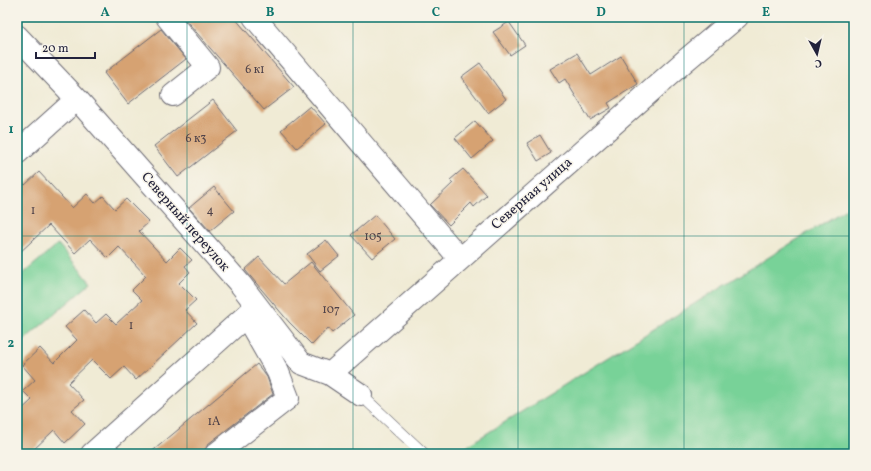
<svg xmlns="http://www.w3.org/2000/svg" width="871" height="471" viewBox="0 0 871 471" font-family="Vollkorn,serif">
	<style>
		.green { fill: #78d298; stroke: #4d7a6a }
		.building { fill: #d6a272 }
		.lines { fill: none; stroke-linecap: round; stroke-linejoin: round }
		.lane-casing { stroke: #6a6871; stroke-width: 12 }
		.street-casing { stroke: #6a6871; stroke-width: 24 }
		.lane { stroke: #fff; stroke-width: 11 }
		.street { stroke: #fff; stroke-width: 22 }
		.grid { fill: none; stroke: #0f766e; stroke-width: 1; stroke-opacity: 0.55 }
		.labels { text-anchor: middle; dominant-baseline: central; stroke-width: 3; stroke-linejoin: round; paint-order: stroke }
		.number-label { font-size: 12px; fill: #4f4249 }
		.street-label { font-size: 14px; fill: #22223b; stroke: #f7f3e8 }
		.neatline { fill: none; stroke: #0f766e; stroke-width: 1.5 }
		.grid-label { font-size: 13px; text-anchor: middle; font-weight: bold; fill: #0f766e }
	</style>
	<rect width="100%" height="100%" fill="#f7f3e8"/>
	<filter id="ink" filterUnits="userSpaceOnUse"><feTurbulence type="fractalNoise" baseFrequency=".025" numOctaves="2"/><feDisplacementMap in="SourceGraphic" scale="8" xChannelSelector="R" yChannelSelector="G"/><feConvolveMatrix kernelMatrix="1 2 1 2 8 2 1 2 1" color-interpolation-filters="sRGB"/></filter>
	<filter id="wash" filterUnits="userSpaceOnUse"><feTurbulence type="fractalNoise" baseFrequency=".012" numOctaves="4" result="noise"/><feDisplacementMap in="SourceGraphic" scale="16" xChannelSelector="R" yChannelSelector="G"/><feGaussianBlur stdDeviation="0.9" result="paint"/><feColorMatrix in="noise" values="0 0 0 0 0 0 0 0 0 0 0 0 0 0 0 0 0 1.4 0 .05"/><feComposite in="paint" operator="in"/></filter>
	<g filter="url(#wash)">
		<rect width="100%" height="100%" fill="#f0ebd5"/>
		<!-- green -->
		<path class="green" d="M854,204V454H454Z
			M58,244L91,283L17,346V279Z"/>
		<g id="blocks">
			<!-- building -->
			<path class="building" d="M183,17H234L294,87L264,110Z
				M509,22L525,45L510,55L493,32Z
				M161,29L186,59L128,104L104,73Z
				M577,53L591,75L621,56L638,84L608,103L611,108L590,120L565,79L559,83L550,69Z
				M480,63L506,99L488,113L461,77Z
				M213,100L237,131L178,177L154,146Z
				M310,106L326,124L297,148L281,130Z
				M475,121L493,141L472,159L455,138Z
				M540,135L551,153L538,161L527,143Z
				M463,169L487,195L474,207L471,203L449,225L430,205L453,183L450,180Z
				M39,172L72,208L87,194L95,203L103,196L115,209L126,199L149,222L139,231L167,261L180,248L192,260L185,266L190,272L179,283L196,300L185,310L197,323L136,380L124,367L111,379L92,360L68,383L84,400L72,410L85,424L65,443L54,430L29,454H17V414L32,400L23,391L35,380L22,365L40,348L54,363L77,340L65,327L84,310L96,323L106,314L116,324L142,300L132,290L146,276L119,247L108,258L90,239L75,253L49,225L17,255V177L25,185Z
				M214,187L234,211L210,231L189,208Z
				M375,215L395,239L372,258L351,235Z
				M326,240L339,256L320,271L307,254Z
				M259,257L284,284L311,262L354,315L332,333L328,328L312,345L289,322L245,270Z
				M257,364L267,377L273,394L208,444L204,453L149,454Z"/>
		</g>
	</g>
	<g filter="url(#ink)">
		<use href="#blocks" fill-opacity="0" stroke="#6a6871" stroke-width="1"/>
		<g class="lines">
			<defs>
				<path id="lane" d="M361,395L424,454"/>
				<path id="street" d="M167,17L208,67L173,95
					M254,17L460,259
					M17,36L77,99L241,285L301,363L330,374L361,395
					M17,153L77,99
					M330,374L686,60L737,17
					M92,454L257,306
					M216,454L288,398L278,372L246,316"/>
			</defs>
			<!-- lane casing -->
			<use href="#lane" class="lane-casing"/>
			<!-- street casing -->
			<use href="#street" class="street-casing"/>
			<!-- lane -->
			<use href="#lane" class="lane"/>
			<!-- street -->
			<use href="#street" class="street"/>
		</g>
	</g>
	<!-- grid -->
	<path class="grid" d="M187,17V454M353,17V454M518,17V454M684,17V454M17,236H854"/>
	<g class="labels">
		<!-- number labels -->
		<g class="number-label">
			<text x="255" y="70">6 к1</text>
			<text x="196" y="139">6 к3</text>
			<text x="33" y="211">1</text>
			<text x="210" y="211">4</text>
			<text x="373" y="237">105</text>
			<text x="331" y="310">107</text>
			<text x="131" y="326">1</text>
			<text x="214" y="422">1А</text>
		</g>
		<!-- street labels -->
		<g class="street-label">
			<text transform="translate(532 194) rotate(-41)">Северная улица</text>
			<text transform="translate(185 222) rotate(49)">Северный переулок</text>
		</g>
	</g>
	<!-- margin -->
	<rect width="871" height="471" fill="none" stroke="#f7f3e8" stroke-width="44"/>
	<!-- north arrow -->
	<g transform="translate(817 54) rotate(172)" stroke="#f7f3e8" stroke-width="3" paint-order="stroke">
	<path d="M0-3L7 15L0 10L-7 15Z" fill="#22223b"/>
	<text y="-6" font-size="11" font-weight="bold" text-anchor="middle" fill="#22223b">С</text>
	</g>
	<!-- scale -->
	<path d="M36 52v6h59v-6" fill="none" stroke="#22223b" stroke-width="2"/>
	<text x="42" y="52" font-size="12" fill="#22223b" stroke="#f7f3e8" stroke-width="3" paint-order="stroke">20 m</text>
	<rect x="22" y="22" width="827" height="427" class="neatline"/>
	<g class="grid-label">
		<text x="105" y="16">A</text>
		<text x="270" y="16">B</text>
		<text x="436" y="16">C</text>
		<text x="601" y="16">D</text>
		<text x="766" y="16">E</text>
		<text x="11" y="133">1</text>
		<text x="11" y="347">2</text>
	</g>
</svg>
